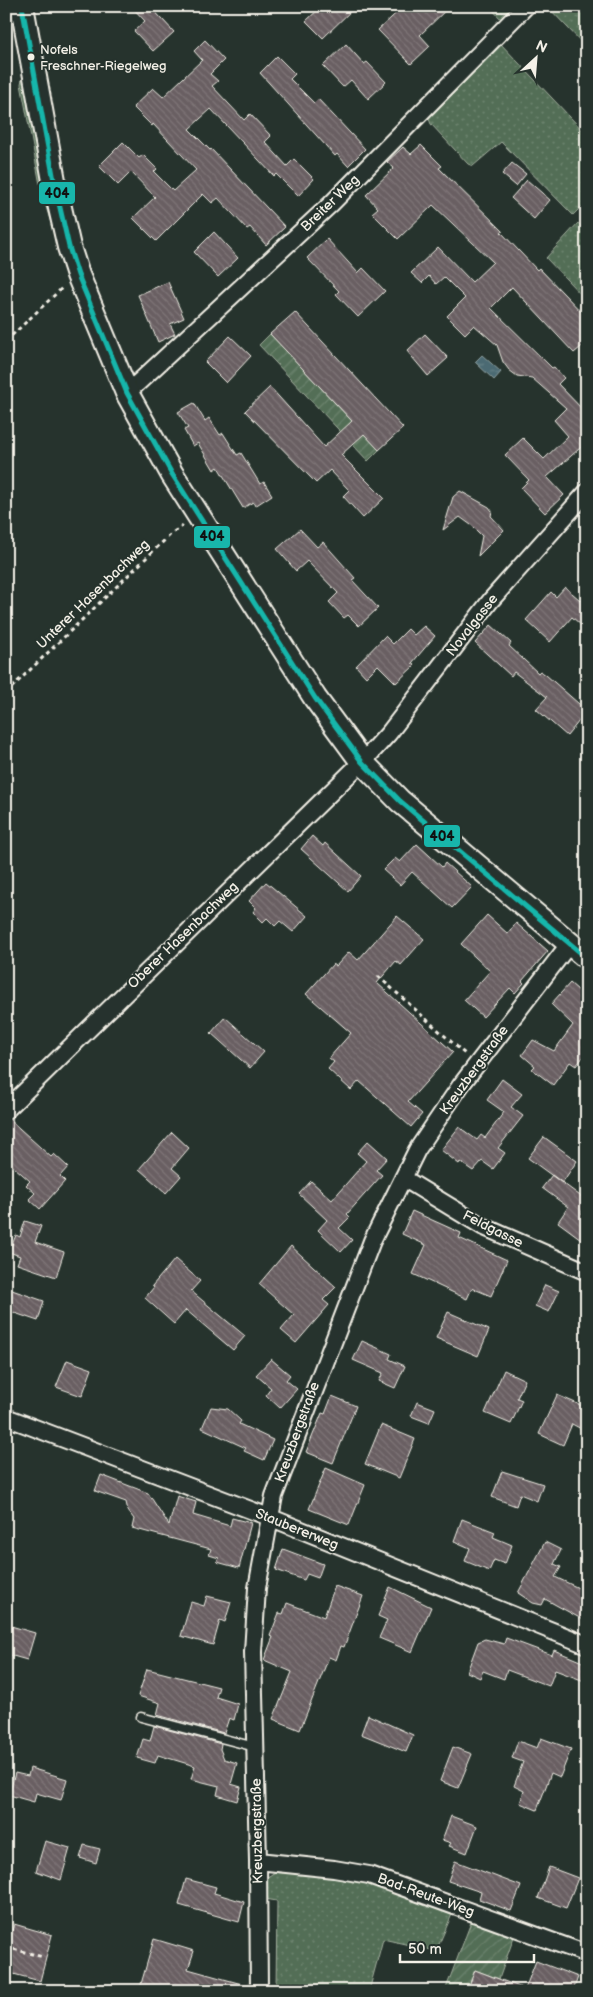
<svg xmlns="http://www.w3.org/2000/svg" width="593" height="1997" viewBox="0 0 593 1997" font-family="'Balsamiq Sans',sans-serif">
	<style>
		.grass { fill: url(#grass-dots); stroke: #a4b09f }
		.garden { fill: url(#garden-furrows); stroke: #a4b09f }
		.water { fill: url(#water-ripples); stroke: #8fa1a2 }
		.building { fill: url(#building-back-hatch); stroke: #f4f1e8 }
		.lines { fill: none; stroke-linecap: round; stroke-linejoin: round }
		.service-casing { stroke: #f4f1e8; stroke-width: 11 }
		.minor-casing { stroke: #f4f1e8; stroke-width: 20 }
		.secondary-casing { stroke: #f4f1e8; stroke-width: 26 }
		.path { stroke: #f4f1e8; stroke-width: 3; stroke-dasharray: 4 4; stroke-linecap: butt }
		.service { stroke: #26332d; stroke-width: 8 }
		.minor { stroke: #26332d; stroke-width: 16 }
		.secondary { stroke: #26332d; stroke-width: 22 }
		.bus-1-casing { stroke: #26332d; stroke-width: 9 }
		.bus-1 { stroke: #18b6ab; stroke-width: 5 }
		.bus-dot { fill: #f4f1e8; stroke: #26332d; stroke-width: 2 }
		.labels { text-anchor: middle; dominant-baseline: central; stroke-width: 4; stroke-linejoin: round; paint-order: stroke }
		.bus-label { font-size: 13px; fill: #f4f1e8; stroke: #26332d; text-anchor: start }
		.street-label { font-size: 14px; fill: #f4f1e8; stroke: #26332d }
		.line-badge { stroke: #26332d; stroke-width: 2 }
		.pale-badge-label { font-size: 14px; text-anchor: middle; font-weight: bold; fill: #111 }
	</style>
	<defs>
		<pattern id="grass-dots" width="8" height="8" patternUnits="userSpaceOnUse" patternTransform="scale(1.25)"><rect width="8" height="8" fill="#536e56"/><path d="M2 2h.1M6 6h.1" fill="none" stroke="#6c836e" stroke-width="1.8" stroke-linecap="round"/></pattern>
		<pattern id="garden-furrows" width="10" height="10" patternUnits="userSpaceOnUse" patternTransform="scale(1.25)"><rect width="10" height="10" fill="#536e56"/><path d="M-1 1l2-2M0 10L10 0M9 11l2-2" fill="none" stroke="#6c836e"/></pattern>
		<pattern id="water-ripples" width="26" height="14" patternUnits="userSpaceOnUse" patternTransform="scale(1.25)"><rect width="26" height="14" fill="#4c6b73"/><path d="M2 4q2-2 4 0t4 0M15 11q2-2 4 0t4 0" fill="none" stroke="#668187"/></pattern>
		<pattern id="building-back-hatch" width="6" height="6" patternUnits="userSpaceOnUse" patternTransform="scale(1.25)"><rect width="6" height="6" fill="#695e62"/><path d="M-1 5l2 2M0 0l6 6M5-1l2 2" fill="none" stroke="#7f7678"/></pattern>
	</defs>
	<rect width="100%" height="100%" fill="#26332d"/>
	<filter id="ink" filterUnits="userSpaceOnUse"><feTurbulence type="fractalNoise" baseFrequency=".02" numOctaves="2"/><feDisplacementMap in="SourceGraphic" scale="10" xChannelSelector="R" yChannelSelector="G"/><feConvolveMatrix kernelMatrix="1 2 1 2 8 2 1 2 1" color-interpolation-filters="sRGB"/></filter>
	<g filter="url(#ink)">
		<!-- grass -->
		<path class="grass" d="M489,6H515L501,19Z
			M547,6H587V48Z
			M499,42L587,135V201L573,215L501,142L473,166L468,164L431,124L427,114Z
			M22,79L26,80L56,240L41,190L21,84Z
			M578,223L587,231V301L546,258Z
			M278,1870L365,1882L453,1912L436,1951L383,1939L369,1991H276L277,1901L265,1899L266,1878Z"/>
		<!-- garden -->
		<path class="garden" d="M270,334L379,450L368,461L259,345Z
			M473,1917L515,1934L499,1979L475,1970L468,1989L460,1986L458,1991H445Z"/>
		<!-- water -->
		<path class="water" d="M482,355L501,372L494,380L475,362Z"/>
		<!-- building -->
		<path class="building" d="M131,6H150L174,32L153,51L134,31L145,21Z
			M322,6H356L323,38L306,21Z
			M404,6H450L420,35L430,46L411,64L378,30Z
			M205,40L224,60L210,74L218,81L212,86L244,120L250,114L271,136L265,142L287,166L294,159L314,179L298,196L276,174L274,176L211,109L189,129L210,150L211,149L285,227L266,245L250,227L247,229L218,198L212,203L203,194L156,241L133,218L155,197L131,172L118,185L99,166L123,142L139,158L143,155L157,169L154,172L173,191L196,170L153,124L152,126L133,107L153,88L163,97L202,60L194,51Z
			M346,44L364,64L367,62L386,82L368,99L351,80L343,87L323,66Z
			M277,56L295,74L290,79L314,103L318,99L365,149L348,166L337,154L335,156L260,73Z
			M421,145L442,166L439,168L503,231L501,232L537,270L539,268L587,318V342L574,353L512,287L491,308L552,368L554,367L564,378L558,384L587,414V442L547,477L564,495L545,513L521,488L529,480L505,455L523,438L544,459L568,436L554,420L566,408L532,378L517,376L509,370L503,362L497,345L474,325L465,334L447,316L465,298L444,277L436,284L429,276L422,283L411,273L438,247L472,282L493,262L433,205L398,239L372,213L378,208L366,195L394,168L387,162L403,147L411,154Z
			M512,163L526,174L516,186L502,174Z
			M527,180L550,200L534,219L511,198Z
			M214,232L238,258L218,277L194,252Z
			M327,239L358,273L363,268L385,291L358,317L336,294L339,291L307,258Z
			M168,282L184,318L170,324L175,334L158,342L138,295Z
			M295,312L403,428L379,450L364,434L341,455L384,498L363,518L343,496L349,490L330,470L316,483L245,411L270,387L324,447L352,421L270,334Z
			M425,334L448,358L428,376L407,351Z
			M230,336L251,356L226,383L205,362Z
			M194,403L205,421L209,418L220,435L223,433L237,455L241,453L260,484L264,482L272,495L255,506L253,502L243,508L218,467L214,470L198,443L193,446L184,430L188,428L178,412Z
			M460,491L489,507L492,511L491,516L504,530L478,556L482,536L471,525L460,517L443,530L453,497Z
			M300,529L317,547L323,542L355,578L352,580L378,608L359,626L348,615L344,618L329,602L338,593L307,561L296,571L277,549Z
			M565,587L587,606V618L581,625L572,617L550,642L526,620L551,592L556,597Z
			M491,625L511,643L509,646L538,673L540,671L546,675L587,711L567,736L536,709L547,697L514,672L511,676L475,643Z
			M424,626L435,636L412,663L415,665L396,683L378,665L366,677L356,666L385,636L393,644L408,629L414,635Z
			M312,836L323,846L325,843L361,876L348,891L301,849Z
			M417,844L442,867L445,863L472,887L452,908L412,872L400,885L383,870L395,858L400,862Z
			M266,882L307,916L293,932L280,921L275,926L267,918L263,922L253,912L256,908L249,901Z
			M487,915L508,934L516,923L548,951L522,981L524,983L515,993L510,988L483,1017L464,1000L490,971L461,944Z
			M397,916L424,939L401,965L396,961L377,983L453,1052L408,1102L422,1114L411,1127L359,1081L351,1090L328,1069L334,1062L329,1058L351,1033L306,994L333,964L336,966L349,952L358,960Z
			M570,983L587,998V1052L576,1066L570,1062L553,1085L532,1069L535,1066L522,1055L533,1040L554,1051L573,1025L551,1004Z
			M225,1017L264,1052L250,1068L211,1033Z
			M502,1079L522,1094L511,1107L523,1116L498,1148L505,1153L493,1169L482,1161L473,1171L460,1162L459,1164L441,1150L459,1127L477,1140L481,1135L485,1138L504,1112L487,1100Z
			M9,1119L51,1157L54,1154L68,1167L60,1176L65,1181L40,1209L29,1199L35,1193L26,1185L30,1181L6,1160V1120Z
			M172,1132L189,1148L172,1168L181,1176L166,1193L139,1169Z
			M544,1137L577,1161L562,1183L528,1158Z
			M368,1141L387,1158L376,1170L382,1175L347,1214L350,1217L339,1228L352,1240L341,1252L318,1230L327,1220L299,1194L311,1181L332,1200L366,1161L357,1153Z
			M552,1175L587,1201L581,1213L587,1217V1231L581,1239L558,1222L568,1207L542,1188Z
			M412,1211L461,1233L459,1238L507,1260L491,1296L472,1288L467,1299L413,1274L426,1245L402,1234Z
			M25,1221L41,1226L35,1242L64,1252L56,1277L17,1264L20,1256L9,1252L16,1235L20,1237Z
			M291,1246L336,1287L323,1300L329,1305L296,1343L281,1330L294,1315L259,1284Z
			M175,1259L200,1281L191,1291L245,1336L233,1350L186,1310L174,1324L145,1298L154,1287L152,1286Z
			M545,1285L559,1291L549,1312L535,1306Z
			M9,1289L44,1301L38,1321L6,1310V1297Z
			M448,1312L489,1330L478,1356L436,1338Z
			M362,1341L391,1354L389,1359L405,1366L395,1388L379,1381L383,1373L353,1360Z
			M271,1359L290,1375L286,1380L297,1389L280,1408L266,1395L271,1388L256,1375Z
			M67,1360L92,1369L82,1396L56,1387Z
			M504,1370L525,1380L517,1398L522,1400L511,1424L485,1413Z
			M557,1395L587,1408V1432L572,1424L563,1445L539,1434Z
			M332,1396L356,1406L333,1463L306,1452L322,1413L325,1414Z
			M417,1402L435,1409L429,1423L411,1416Z
			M211,1407L228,1409L241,1421L239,1424L273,1440L264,1460L244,1451L246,1448L202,1428Z
			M381,1425L415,1439L399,1478L365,1464Z
			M326,1468L365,1485L349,1525L309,1509Z
			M502,1471L543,1484L537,1501L520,1494L516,1506L492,1497Z
			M101,1475L148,1493L169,1525L177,1496L196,1502L193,1515L230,1526L232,1518L251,1523L239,1568L217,1562L219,1558L209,1555L211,1549L132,1528L134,1519L128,1511L126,1502L95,1491Z
			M462,1519L495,1532L493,1537L512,1545L505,1564L494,1560L489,1571L465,1561L470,1548L454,1541Z
			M545,1542L561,1550L554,1564L561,1567L555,1577L587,1592V1622L545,1599L542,1605L533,1603L518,1593Z
			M283,1549L323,1564L318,1578L307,1574L304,1580L276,1570Z
			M335,1586L363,1596L344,1647L341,1646L336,1660L329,1657L300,1730L273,1719L292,1672L264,1660L273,1637L270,1636L279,1613L283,1614L287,1603L324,1617Z
			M390,1587L431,1607L412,1652L379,1638L387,1620L378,1616Z
			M207,1596L231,1602L225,1622L220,1620L213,1645L181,1636L191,1602L204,1606Z
			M11,1626L35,1633L27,1660L6,1654Z
			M506,1638L552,1655L554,1650L587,1664V1682L555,1670L549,1686L507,1670L504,1679L483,1671L480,1678L467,1672L478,1642L485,1639L504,1644Z
			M147,1669L219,1687L216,1697L238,1704L234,1720L229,1718L224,1733L157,1715L160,1703L138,1696Z
			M368,1715L413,1735L406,1752L361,1734Z
			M154,1726L221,1744L220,1749L224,1759L237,1763L231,1784L241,1787L237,1801L217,1795L219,1786L191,1779L195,1766L158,1755L155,1763L137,1758L143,1739L150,1741Z
			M541,1738L571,1749L560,1777L551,1773L537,1810L520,1803L524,1791L514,1786L523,1762L512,1758L518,1741L537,1748Z
			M453,1747L472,1754L458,1788L440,1781Z
			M30,1768L67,1779L61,1800L36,1793L34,1802L9,1795L15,1773L28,1776Z
			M451,1816L477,1826L467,1853L449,1846L451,1843L442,1840Z
			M45,1841L70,1848L61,1880L36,1871Z
			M84,1845L100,1849L96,1863L80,1858Z
			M455,1861L521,1886L511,1911L479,1899L481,1892L448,1881Z
			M549,1867L578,1878L566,1908L538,1898Z
			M186,1879L216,1887L214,1893L244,1902L239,1922L179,1905Z
			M14,1924L52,1935L40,1981L6,1972V1951Z
			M154,1939L194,1951L188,1969L249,1986V1991H139Z
			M536,1961L578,1977L573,1991H467L475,1970L525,1989Z"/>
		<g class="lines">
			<defs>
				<path id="service" d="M141,1717L255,1747
					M585,1991L587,1986"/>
				<path id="minor" d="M127,393L331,204L526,6
					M6,1110L370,754L389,733L491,600L587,492
					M403,1178L482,1226L587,1272
					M6,1417L269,1517L587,1645
					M258,1861L334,1869L369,1875L587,1954
					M259,1991L258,1861L253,1652L257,1588L274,1496L372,1241L417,1150L461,1085L570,943"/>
				<path id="secondary" d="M22,6L55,186L69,247L78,275L127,393L172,474L315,698L362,762L400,801L587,958"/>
			</defs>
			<!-- service casing -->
			<use href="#service" class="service-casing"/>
			<!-- minor casing -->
			<use href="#minor" class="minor-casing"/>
			<!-- secondary casing -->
			<use href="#secondary" class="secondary-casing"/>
			<!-- path -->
			<path class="path" d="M6,341L62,288
				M6,693L171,534L183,525
				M378,976L465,1054
				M6,1947L43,1957"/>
			<!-- service -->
			<use href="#service" class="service"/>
			<!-- minor -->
			<use href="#minor" class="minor"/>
			<!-- secondary -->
			<use href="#secondary" class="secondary"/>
			<defs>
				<path id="bus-1" d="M22,6L55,186L69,247L78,275L127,393L172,474L315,698L362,762L400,801L587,958"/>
			</defs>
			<!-- bus-1 casing -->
			<use href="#bus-1" class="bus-1-casing"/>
			<!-- bus-1 -->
			<use href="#bus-1" class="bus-1"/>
		</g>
	</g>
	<!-- markers -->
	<circle class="bus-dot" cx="31" cy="57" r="4.5"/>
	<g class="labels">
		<!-- bus labels -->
		<g class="bus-label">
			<text x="40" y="50">Nofels<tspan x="40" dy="16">Freschner-Riegelweg</tspan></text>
		</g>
		<!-- street labels -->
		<g class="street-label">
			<text transform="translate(330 203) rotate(-44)">Breiter Weg</text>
			<text transform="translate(93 594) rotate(-44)">Unterer Hasenbachweg</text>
			<text transform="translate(472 625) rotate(-52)">Novalgasse</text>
			<text transform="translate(183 935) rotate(-44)">Oberer Hasenbachweg</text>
			<text transform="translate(474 1070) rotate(-54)">Kreuzbergstraße</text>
			<text transform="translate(493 1229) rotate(27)">Feldgasse</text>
			<text transform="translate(297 1432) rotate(-70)">Kreuzbergstraße</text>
			<text transform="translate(297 1529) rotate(22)">Staubererweg</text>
			<text transform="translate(257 1831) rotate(-91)">Kreuzbergstraße</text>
			<text transform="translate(426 1895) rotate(20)">Bad-Reute-Weg</text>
		</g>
	</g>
	<g class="line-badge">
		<rect x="38" y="181" width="38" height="24" rx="5" fill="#18b6ab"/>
		<rect x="193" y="525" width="38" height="24" rx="5" fill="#18b6ab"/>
		<rect x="423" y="824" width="38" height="24" rx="5" fill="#18b6ab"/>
	</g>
	<g class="pale-badge-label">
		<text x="57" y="198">404</text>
		<text x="212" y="541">404</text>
		<text x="442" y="841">404</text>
	</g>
	<!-- margin -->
	<rect width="593" height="1997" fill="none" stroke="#26332d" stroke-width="25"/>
	<rect x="12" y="12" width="568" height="1972" fill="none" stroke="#f4f1e8" stroke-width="2" filter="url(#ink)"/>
	<!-- north arrow -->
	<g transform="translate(536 58) rotate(26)" stroke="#26332d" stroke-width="4" paint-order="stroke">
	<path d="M0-4L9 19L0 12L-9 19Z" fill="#f4f1e8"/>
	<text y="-8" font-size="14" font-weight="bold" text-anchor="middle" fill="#f4f1e8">N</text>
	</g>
	<!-- scale -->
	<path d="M400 1954v8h134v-8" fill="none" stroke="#f4f1e8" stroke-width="2.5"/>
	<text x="408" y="1954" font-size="15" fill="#f4f1e8" stroke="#26332d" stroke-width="4" paint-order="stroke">50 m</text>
</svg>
